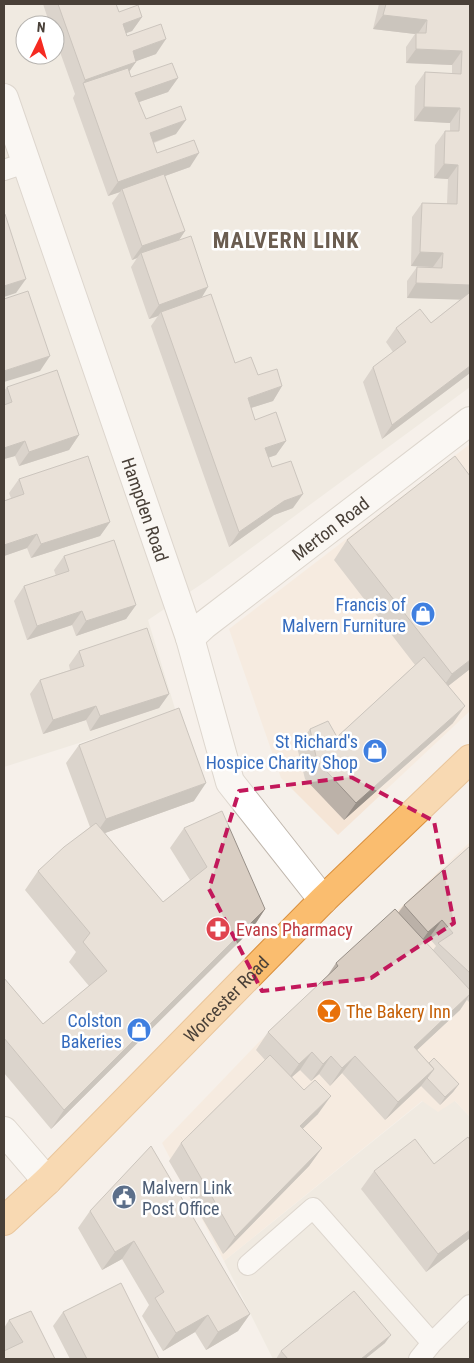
<svg xmlns="http://www.w3.org/2000/svg" width="474" height="1363" viewBox="0 0 474 1363" font-family="'Roboto Condensed',sans-serif">
	<style>
		.residential { fill: #e8e2d8; fill-rule: evenodd }
		.commercial { fill: #f5e5d6 }
		.lines { fill: none; stroke-linecap: round; stroke-linejoin: round }
		.lane-casing { stroke: #c0b7ad; stroke-width: 22 }
		.street-casing { stroke: #c0b7ad; stroke-width: 30 }
		.highway-casing { stroke: #da903e; stroke-width: 30 }
		.lane { stroke: #fff; stroke-width: 20 }
		.street { stroke: #fff; stroke-width: 28 }
		.highway { stroke: #fabd6f; stroke-width: 28 }
		.wall { fill: #bbb1a8; fill-rule: evenodd }
		.shaded-wall { fill: #989088 }
		.building { fill: #d9cec3; stroke: #989088 }
		.marked { fill: none; stroke: #c2185b; stroke-width: 4; stroke-dasharray: 10 6; stroke-linejoin: round }
		.labels { text-anchor: middle; dominant-baseline: central; stroke-width: 5; stroke-linejoin: round; paint-order: stroke }
		.street-label { font-size: 18px; fill: #494038; stroke: #fff }
		.shop-label { font-size: 18px; fill: #366cbe; stroke: #fff; text-anchor: end }
		.health-label { font-size: 18px; fill: #be3a42; stroke: #fff; text-anchor: start }
		.food-label { font-size: 18px; fill: #c56008; stroke: #fff; text-anchor: start }
		.service-label { font-size: 18px; fill: #4e5e75; stroke: #fff; text-anchor: start }
		.district-label { font-size: 22px; font-weight: bold; letter-spacing: 1px; fill: #6b5d50; stroke: #fff }
	</style>
	<rect width="100%" height="100%" fill="#f5f0ea"/>
	<!-- residential -->
	<path class="residential" d="M4,4H470V387L209,579L148,620L176,712L4,767ZM25,25H55V55H25Z
		M423,1101H455L470,1117V1359H273L224,1261Z"/>
	<!-- commercial -->
	<path class="commercial" d="M470,444V711L338,835L281,778L229,629Z
		M470,842V1117L455,1101L438,1112L422,1101L224,1261L162,1143L257,1044Z"/>
	<g class="lines">
		<defs>
			<path id="lane" d="M4,170L25,163
				M248,1265L313,1208L432,1343
				M419,1359L432,1343L470,1305"/>
			<g id="street">
				<path id="s1" d="M4,98L190,638L230,782L323,900"/>
				<path id="s2" d="M190,638L204,625L470,421"/>
				<path d="M4,1131L47,1181"/>
			</g>
			<g id="highway">
				<path id="s3" d="M4,1221L47,1181L323,900L470,759"/>
			</g>
		</defs>
		<!-- lane casing -->
		<use href="#lane" class="lane-casing"/>
		<!-- street casing -->
		<use href="#street" class="street-casing"/>
		<!-- highway casing -->
		<use href="#highway" class="highway-casing"/>
		<!-- lane -->
		<use href="#lane" class="lane"/>
		<!-- street -->
		<use href="#street" class="street"/>
		<!-- highway -->
		<use href="#highway" class="highway"/>
	</g>
	<!-- wall -->
	<path class="wall" d="M43,4H103L119,12L142,17L132,31L126,33L127,36L156,54L136,61L129,72L131,77L178,78L168,92L139,102L146,119L176,134L154,143L157,153L190,167L165,176L185,231L179,240L201,298L235,363L258,375L282,386L273,401L251,408L255,420L286,441L276,455L268,458L272,467L293,508L274,515L229,547L151,326L158,316L149,319L131,267L137,258L132,260L112,203L120,192L108,196L73,98L75,94L55,38V25H50Z
		M379,4H470V373L382,439L363,382L373,367L393,352L386,342L396,328L431,323L461,299L407,298V281L417,267L433,268V267L411,266L412,217L422,203L447,204L448,179L434,178L435,145L445,131H450V123L414,121L415,86L425,72L452,74V65L406,63V47L415,34L373,29Z
		M7,387L79,435L69,450L19,466L15,456L4,459V391Z
		M19,479L110,522L100,536L31,558L27,548L4,556V501L11,498L9,493Z
		M347,540L470,669L448,686L453,723L344,820L305,779L297,747L310,729L337,737L415,665L334,560Z
		M64,556L136,605L126,619L76,636L72,625L27,640L14,601L24,586L56,576L54,570Z
		M79,651L169,694L159,708L90,731L86,720L43,734L30,694L40,680L70,670L69,665Z
		M79,745L194,801L105,833L163,902L190,880L170,848L184,828L265,909L252,929L51,1129L4,1073V978L43,1024L89,986L69,962L76,952L25,890L38,871L90,827L66,763Z
		M470,846V1002H469L467,1000L460,1010L417,1050L429,1063L459,1084L453,1092L440,1105L421,1086L385,1120L342,1073L330,1086L319,1074L311,1081L300,1070L292,1077L318,1114L302,1129L322,1148L309,1166L223,1254L169,1161L181,1143L265,1060L256,1050L268,1032L326,978L336,963L398,913L404,905ZM429,938L436,946L433,950L425,942Z
		M470,1140V1238L426,1272L361,1189L374,1171L434,1164Z
		M90,1211L250,1314L238,1331L206,1350L195,1332L163,1351L142,1316L149,1305L122,1259L102,1270L78,1228Z
		M63,1312L159,1359H70L53,1326Z
		M9,1320L55,1359L5,1350L4,1349V1328Z
		M385,1343L365,1359H276L281,1351Z"/>
	<!-- shaded-wall -->
	<path class="shaded-wall" d="M383,15L427,20L417,35L416,33L415,34L373,29Z
		M142,17L132,31L113,38L123,24Z
		M166,39L156,54L123,66L133,51Z
		M416,49L462,51L452,65L406,63Z
		M136,62L126,76L83,84L85,80Z
		M178,78L168,92L125,107L135,93Z
		M424,107L460,108L450,123L414,121Z
		M186,120L176,134L140,147L150,133Z
		M199,153L190,167L123,191L122,189L120,192L108,196L118,182Z
		M444,164L458,165L448,179L434,178Z
		M185,231L175,246L141,253L137,258L132,260L142,246Z
		M420,252L443,253L433,267L411,266Z
		M26,279L16,293L4,297V286Z
		M416,283L470,285V300L407,298Z
		M208,287L199,302L161,312L158,316L149,319L159,305Z
		M50,356L40,371L4,382V371Z
		M470,366V373L382,439L392,425Z
		M282,386L273,401L238,412L248,398Z
		M79,435L69,450L19,466L29,452Z
		M25,441L15,456L4,459V448Z
		M286,441L276,455L255,462L265,448Z
		M303,494L293,508L274,515L229,547L239,532L284,501Z
		M110,522L100,536L31,558L41,544Z
		M37,534L27,548L4,556V545Z
		M136,605L126,619L76,636L86,621Z
		M82,611L72,625L27,640L37,626Z
		M470,660V669L438,694L452,674Z
		M169,694L159,708L90,731L100,716Z
		M96,706L86,720L43,734L53,720Z
		M465,706L453,723L344,820L356,803Z
		M206,783L194,801L94,837L106,819Z
		M265,909L252,929L51,1129L64,1110Z
		M442,920L429,938L415,950L428,932Z
		M470,994L460,1010L401,1065L414,1047Z
		M312,1052L300,1070L286,1082L299,1064Z
		M331,1056L319,1074L311,1081L323,1064Z
		M355,1056L342,1073L330,1086L342,1068Z
		M434,1069L421,1086L385,1120L398,1102Z
		M459,1084L453,1092L440,1105L445,1097Z
		M331,1096L318,1114L287,1144L300,1126Z
		M322,1148L309,1166L223,1254L235,1237Z
		M470,1230V1238L426,1272L438,1254Z
		M134,1241L122,1259L102,1270L115,1252Z
		M250,1314L238,1331L206,1350L218,1332Z
		M208,1315L195,1332L163,1351L176,1333Z
		M391,1335L385,1343L365,1359H361Z"/>
	<!-- building -->
	<path class="building" d="M58,4H116L119,12L138,5L142,17L123,24L127,36L161,24L166,39L133,51L136,62L85,80Z
		M386,4H470V285L416,283L417,267L442,268L443,253L420,252L422,203L457,204L458,165L444,164L445,131H459L460,108L424,107L425,72L461,74L462,51L416,49V33H426L427,20L383,15Z
		M172,63L178,78L135,93L146,119L181,106L186,120L150,133L157,153L194,140L199,153L118,182L83,83L128,68L131,77Z
		M164,174L185,231L142,246L122,189Z
		M4,214H5L26,279L4,286Z
		M191,236L208,287L159,305L141,253Z
		M28,291L50,356L4,371V299Z
		M469,293L470,295V366L392,425L373,367L406,342L396,328L420,309L431,323Z
		M211,294L235,363L251,357L258,375L277,369L282,386L248,398L255,420L276,412L286,441L265,448L272,467L291,461L303,494L284,501L239,532L161,312Z
		M57,370L79,435L29,452L25,441L4,448V405L12,402L7,387Z
		M88,456L110,522L41,544L37,534L4,545V501L24,494L19,479Z
		M455,456L470,476V660L452,674L347,540Z
		M114,540L136,605L86,621L82,611L37,626L24,586L69,571L64,556Z
		M147,628L169,694L100,716L96,706L53,720L40,680L84,666L79,651Z
		M424,657L465,706L356,803L317,761L310,729L328,721L337,737Z
		M179,708L206,783L106,819L79,745Z
		M222,811L265,909L64,1110L4,1038V978L43,1024L107,971L83,942L90,933L38,871L64,847L96,823L163,902L207,867L184,828Z
		M470,846V973L438,943L453,933L442,920L428,932L404,905Z
		M395,909L470,990V994L414,1047L434,1069L398,1102L355,1056L342,1068L331,1056L323,1064L312,1052L299,1064L268,1032L338,966L336,963Z
		M270,1055L304,1090L315,1080L331,1096L300,1126L322,1148L235,1237L181,1143Z
		M434,1058L459,1084L445,1097L427,1078L434,1069L429,1063Z
		M468,1137L470,1140V1230L438,1254L374,1171L415,1139L434,1164Z
		M151,1146L250,1314L218,1332L208,1315L176,1333L155,1298L164,1292L134,1241L115,1252L90,1211Z
		M121,1283L159,1359H87L63,1312Z
		M354,1291L391,1335L361,1359H288L281,1351Z
		M31,1311L55,1359H4V1351L23,1342L9,1320Z"/>
	<!-- marked area -->
	<path d="M0 0H474V1363H0ZM351,777L434,821L454,923L371,978L262,991L209,889L239,791Z" fill="#f5f0ea" fill-opacity=".55" fill-rule="evenodd"/>
	<path class="marked" d="M351,777L434,821L454,923L371,978L262,991L209,889L239,791Z"/>
	<!-- icons -->
	<defs>
		<symbol id="shop-disc" viewBox="-11 -11 22 22"><circle r="9.5" fill="#3f7fe0" stroke="#fff"/><path d="M-5-2.5h2.3a2.7 3.5 0 0 1 5.4 0H5L5.5 6h-11ZM-1.5-2.5h3a1.5 2.3 0 0 0-3 0Z" fill="#fff"/></symbol>
		<symbol id="pharmacy-disc" viewBox="-11 -11 22 22"><circle r="9.5" fill="#e0444e" stroke="#fff"/><path d="M-2-6h4v4h4v4h-4v4h-4v-4h-4v-4h4Z" fill="#fff"/></symbol>
		<symbol id="bar-disc" viewBox="-11 -11 22 22"><circle r="9.5" fill="#e8710a" stroke="#fff"/><path d="M-6-5H6L.8 .8V4.5H3.5V6h-7V4.5H-.8V.8Z" fill="#fff"/></symbol>
		<symbol id="civic-disc" viewBox="-11 -11 22 22"><circle r="9.5" fill="#5c6f8a" stroke="#fff"/><path d="M-.6-6.5H3V-4.5H.6V-3L4-1V1h2V6H-6V1h2V-1L-.6-3ZM-1.2 2.5V6h2.4V2.5Z" fill="#fff"/></symbol>
	</defs>
	<g fill-rule="evenodd">
		<use href="#shop-disc" x="409" y="600" width="28" height="28"/>
		<use href="#shop-disc" x="361" y="737" width="28" height="28"/>
		<use href="#pharmacy-disc" x="204" y="915" width="28" height="28"/>
		<use href="#bar-disc" x="315" y="997" width="28" height="28"/>
		<use href="#shop-disc" x="125" y="1016" width="28" height="28"/>
		<use href="#civic-disc" x="110" y="1183" width="28" height="28"/>
	</g>
	<g class="labels">
		<!-- street labels -->
		<g class="street-label">
			<text stroke="none"><textPath href="#s1" startOffset="435">Hampden Road</textPath></text>
			<text stroke="none"><textPath href="#s2" startOffset="178">Merton Road</textPath></text>
			<text stroke="none"><textPath href="#s3" startOffset="314">Worcester Road</textPath></text>
		</g>
		<!-- shop labels -->
		<g class="shop-label">
			<text x="406" y="604">Francis of<tspan x="406" dy="21">Malvern Furniture</tspan></text>
			<text x="358" y="741">St Richard's<tspan x="358" dy="21">Hospice Charity Shop</tspan></text>
			<text x="122" y="1020">Colston<tspan x="122" dy="21">Bakeries</tspan></text>
		</g>
		<!-- health labels -->
		<g class="health-label">
			<text x="236" y="929">Evans Pharmacy</text>
		</g>
		<!-- food labels -->
		<g class="food-label">
			<text x="346" y="1011">The Bakery Inn</text>
		</g>
		<!-- service labels -->
		<g class="service-label">
			<text x="142" y="1187">Malvern Link<tspan x="142" dy="21">Post Office</tspan></text>
		</g>
		<!-- district labels -->
		<g class="district-label">
			<text x="286" y="240">MALVERN LINK</text>
		</g>
	</g>
	<!-- border -->
	<rect width="474" height="1363" fill="none" stroke="#494038" stroke-width="10"/>
	<!-- north arrow -->
	<g transform="translate(40 40) rotate(5)"><circle r="24" fill="#ffffff" stroke="#b6b3af"/>
	<path d="M0-4L9 19L0 12L-9 19Z" fill="#f52a21"/>
	<text y="-8" font-size="14" font-weight="bold" text-anchor="middle" fill="#494038">N</text>
	</g>
</svg>
